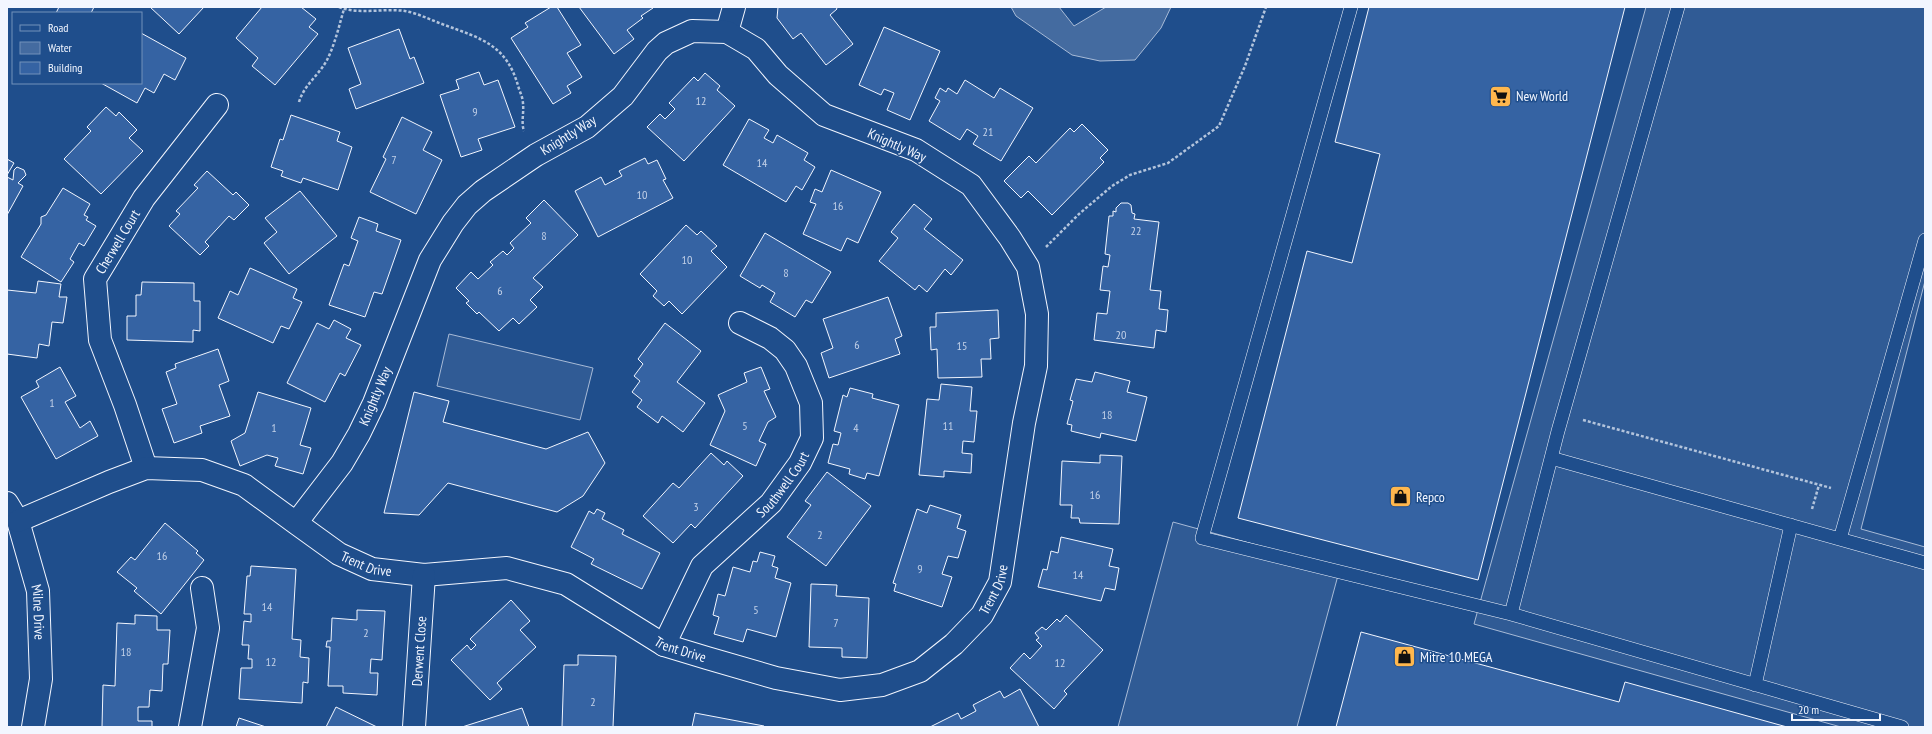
<svg xmlns="http://www.w3.org/2000/svg" width="1932" height="734" viewBox="0 0 1932 734" font-family="'PT Sans Narrow',sans-serif">
	<style>
		.built { fill: #305b95; stroke: #a8bbd7 }
		.water { fill: #446ba0; stroke: #a8bbd7 }
		.building { fill: #3563a3; stroke: #f2f6ff }
		.lines { fill: none; stroke-linecap: round; stroke-linejoin: round }
		.service-casing { stroke: #f2f6ff; stroke-width: 14 }
		.minor-casing { stroke: #f2f6ff; stroke-width: 24 }
		.path { stroke: #b3c4dc; stroke-width: 2.5; stroke-dasharray: 3 2; stroke-linecap: butt }
		.service { stroke: #1f4e8c; stroke-width: 13 }
		.minor { stroke: #1f4e8c; stroke-width: 22 }
		.labels { text-anchor: middle; dominant-baseline: central; stroke-width: 3; stroke-linejoin: round; paint-order: stroke }
		.number-label { font-size: 12px; fill: #c3d1e8 }
		.poi-label { font-size: 14px; fill: #f2f6ff; stroke: #1f4e8c; text-anchor: start }
		.street-label { font-size: 14px; fill: #f2f6ff; stroke: #1f4e8c }
	</style>
	<rect width="100%" height="100%" fill="#1f4e8c"/>
	<!-- built -->
	<path class="built" d="M1646,7H1925V281L1861,529L1925,547V727H1841L1474,624Z
		M449,334L593,368L580,420L437,386Z
		M1173,522L1340,568L1297,727H1118Z"/>
	<!-- water -->
	<path class="water" d="M1011,7H1059L1074,26L1106,7H1171L1161,28L1135,60L1100,61L1072,55L1016,16Z"/>
	<!-- building -->
	<path class="building" d="M59,7H94L91,13H56Z
		M150,7H204L179,34Z
		M262,7H301L316,19L309,27L318,34L275,85L252,66L258,58L236,38Z
		M551,7H557L581,45L567,53L582,77L567,86L571,93L553,104L511,38L528,27L525,23Z
		M579,7H653V8L641,16L643,18L627,30L634,39L614,54Z
		M778,7H836L837,9L830,15L853,44L826,65L801,33L793,39L777,18Z
		M1369,7H1625L1478,580L1238,518L1307,251L1352,263L1380,154L1335,142Z
		M884,27L940,51L910,120L887,110L894,93L884,89L881,95L859,85Z
		M399,29L410,59L414,57L424,83L356,109L349,89L361,84L348,48Z
		M141,33L186,58L175,80L164,74L154,93L145,88L137,103L101,83H141Z
		M479,72L484,85L498,80L515,127L478,139L482,150L461,157L440,95L459,89L456,80Z
		M705,73L720,86L717,90L735,106L684,161L647,127L660,114L665,119L675,109L669,103L694,77L698,81Z
		M965,80L994,98L1000,88L1033,108L1001,161L973,144L978,136L967,129L960,140L929,121L940,101L935,98L940,88L946,92L948,88L957,94Z
		M106,107L116,116L119,112L137,130L129,138L143,151L101,194L64,159L91,131L87,127Z
		M291,115L340,132L337,141L352,147L338,190L303,178L301,183L281,176L283,171L271,167L280,139L283,140Z
		M402,117L432,132L423,150L442,160L416,214L370,192L386,159L383,157Z
		M749,119L769,130L764,138L773,143L777,135L808,153L804,160L815,167L802,190L796,186L786,202L723,165Z
		M1082,124L1108,150L1100,158L1104,162L1052,215L1028,191L1021,198L1004,181L1029,156L1036,163L1070,128L1074,132Z
		M645,158L648,164L657,160L666,179L663,180L673,198L598,237L575,191L601,177L605,185L622,176L619,171Z
		M7,159L14,163L7,175Z
		M17,167L24,170L26,175L18,183L23,186L7,215V177L13,180L14,170Z
		M831,170L881,192L858,243L847,238L841,251L803,234L816,204L810,202L815,189L822,192Z
		M207,171L233,195L236,192L249,205L234,220L229,216L205,242L209,246L200,255L169,226L180,214L176,211L198,188L194,185Z
		M63,188L90,204L84,215L88,217L86,220L96,226L84,246L79,243L70,259L74,262L61,282L21,257L41,224V217L46,215Z
		M300,191L337,236L289,274L264,243L277,232L265,218Z
		M544,200L578,235L533,278L543,287L530,300L537,307L519,324L513,318L499,331L479,312L477,314L466,303L469,301L456,288L471,272L478,279L493,265L490,262L503,251L507,255L514,248L510,243L531,223L526,218Z
		M1121,203H1128L1131,205L1132,213L1135,214L1134,219L1159,222L1150,290L1161,291L1159,309L1168,310L1166,332L1156,330L1154,348L1094,340L1097,313L1107,314L1110,291L1100,290L1103,266L1108,267L1110,255L1105,254L1109,216H1113V211L1116,212V208Z
		M914,204L932,219L924,229L963,260L951,275L945,269L927,292L919,285L915,290L879,261L898,238L891,232Z
		M359,217L378,224L376,231L401,240L382,294L374,292L365,317L329,305L344,264L349,266L358,241L351,238Z
		M686,225L697,235L701,231L717,246L711,251L727,267L682,314L669,301L664,306L653,296L657,291L640,274Z
		M765,233L831,272L812,303L806,300L795,317L770,302L775,293L762,285L760,288L740,276Z
		M250,268L297,289L293,298L302,302L289,329L281,326L273,343L218,318L230,291L238,295Z
		M38,281L61,284L59,297H67L63,323L52,322L49,346L39,344L37,358L7,354V290L36,293Z
		M142,282L194,283V301H200V331L193,330V342L127,340V316H136V295H141Z
		M888,297L902,336L895,339L900,354L829,378L821,353L833,348L823,319Z
		M998,310L999,338L990,339L991,359H981L982,377L938,378L937,349L931,350L930,327H936V313Z
		M334,320L351,329L346,338L361,345L345,376L340,373L325,402L287,383L317,323L329,329Z
		M665,323L701,351L677,382L705,403L683,432L662,416L658,423L637,407L642,400L632,392L640,381L634,376L643,364L638,359Z
		M218,349L229,381L219,385L230,416L200,426L202,433L174,443L162,409L177,404L166,372L176,368L175,364Z
		M60,367L76,396L65,402L80,428L90,421L98,436L56,459L21,397L39,387L36,381Z
		M761,367L770,389L764,391L776,417L768,422L759,441L766,444L756,466L710,445L725,411L718,395L747,382L744,373Z
		M1095,372L1130,381L1127,392L1147,397L1136,441L1101,433L1100,438L1071,431L1072,425L1067,424L1073,401L1070,400L1076,379L1092,382Z
		M941,384L972,387L970,411H977L974,442L963,441L962,453L972,454L971,473L944,471V477L919,475L927,399L939,400Z
		M850,388L873,394L872,398L899,405L879,476L867,473L865,479L849,474L850,469L828,463L833,444L838,445L841,433L834,431L843,395L847,397Z
		M258,392L311,408L300,445L311,448L303,474L275,466L278,458L267,455L240,466L231,441L245,433Z
		M414,392L449,401L443,422L546,449L588,432L605,463L583,496L557,512L448,483L419,515L384,513Z
		M711,453L724,465L727,461L743,476L695,528L691,524L673,543L643,516L673,483L679,488Z
		M1100,455L1122,456L1119,524L1080,523L1079,518H1071L1072,505H1060L1062,461L1100,463Z
		M827,472L871,506L826,566L787,537L811,505L805,501Z
		M930,505L961,515L957,528L966,531L958,558L948,556L942,574L952,577L942,607L894,591L896,584L893,583L917,509L927,513Z
		M597,509L605,513L602,519L624,530L622,534L660,553L642,589L591,564L594,559L571,547L589,511L594,514Z
		M165,523L198,551L196,553L204,560L161,614L134,591L137,588L117,572L131,557L135,560Z
		M1061,537L1113,549L1109,566L1119,568L1115,590L1105,588L1101,601L1038,587L1043,569L1047,570L1051,551L1058,553Z
		M760,552L775,556L772,566L778,568L775,578L791,583L776,637L747,629L743,642L714,634L719,617L713,615L718,594L725,596L733,567L750,572L753,561L757,562Z
		M251,566L296,569L292,639L301,640L300,657L309,658L308,683L303,682L302,703L239,699L241,668H252V659H248L249,645H242L244,621L251,622V614H244L247,576H250Z
		M811,584L837,585L836,596L869,598L867,658L842,657V648L809,647Z
		M511,600L530,621L520,630L536,647L497,683L502,689L490,700L451,660L467,645L471,650L476,645L470,639Z
		M357,610L385,611L382,660L371,659L370,673H378L377,695L343,693V686H328L330,647H326L327,641H331L332,618L357,620Z
		M135,615L157,616V630H170L168,664H163L162,691L150,690L149,707H138V721H152V727H102L103,685L115,686L117,623L135,624Z
		M1066,615L1103,650L1064,691L1067,694L1054,709L1010,668L1024,653L1030,659L1042,646L1036,640L1039,638L1035,633L1042,627L1046,630L1057,619L1060,622Z
		M1361,632L1619,702L1625,682L1787,727H1336Z
		M578,655L616,656L613,727H562L564,665H578Z
		M1020,689L1039,727H930L958,713L961,719L976,711L973,705L1000,691L1004,698Z
		M336,707L377,727H326Z
		M522,708L529,727H462Z
		M695,713L764,726L763,727H692Z
		M239,718L266,727H236Z"/>
	<g class="lines">
		<defs>
			<path id="service" d="M1351,7L1202,538L1511,614L1902,727
				M1551,458L1925,563
				M1840,539L1925,240
				M1511,614L1558,431L1678,7
				M1755,685L1791,525"/>
			<g id="minor">
				<path d="M727,32L734,7"/>
				<path id="s1" d="M146,468L125,405L100,340L95,279L144,198L217,105"/>
				<path id="s2" d="M7,503L18,521L38,591L41,679L33,727"/>
				<path id="s3" d="M18,521L109,482L146,468L202,470L244,485L296,523L339,554L372,569L424,575L507,568L566,584L664,645L707,658L776,678L840,690L882,685L920,671L954,644L982,615L1000,582L1024,423L1036,366L1037,314L1028,267L1010,238L971,185L916,150L824,115L778,75L756,49L727,32L692,31L666,43L657,51L623,96L587,127L536,155L483,191L467,205L453,223L430,260L374,403L359,434L342,463L296,523"/>
				<path id="s4" d="M664,645L702,566L771,503L800,463L812,438L811,403L796,366L785,350L770,338L740,323"/>
				<path d="M190,727L208,628L202,588"/>
				<path id="s5" d="M414,727L424,575"/>
			</g>
		</defs>
		<!-- service casing -->
		<use href="#service" class="service-casing"/>
		<!-- minor casing -->
		<use href="#minor" class="minor-casing"/>
		<!-- path -->
		<path class="path" d="M339,7C359,15 383,8 405,11C417,13 431,20 442,24C482,39 507,44 519,89C521,94 523,99 523,104C524,113 521,123 524,131
			M299,102C304,85 319,75 327,60C335,44 339,26 344,9
			M1046,247L1079,214L1112,186L1130,175L1168,163L1219,126L1245,66L1266,7
			M1583,420L1831,488
			M1812,509L1819,485"/>
		<!-- service -->
		<use href="#service" class="service"/>
		<!-- minor -->
		<use href="#minor" class="minor"/>
	</g>
	<!-- icons -->
	<defs>
		<symbol id="supermarket-square" viewBox="-11 -11 22 22"><rect x="-9" y="-9" width="18" height="18" rx="4" fill="#ffb74d" stroke="#1f4e8c"/><path d="M-6-5.5h2.5l.6 2H6L4.5 2H-2.5L-4.4-4H-6ZM-1.5 3.2a1.3 1.3 0 1 0 .1 0ZM3 3.2a1.3 1.3 0 1 0 .1 0Z" fill="#111"/></symbol>
		<symbol id="shop-square" viewBox="-11 -11 22 22"><rect x="-9" y="-9" width="18" height="18" rx="4" fill="#ffb74d" stroke="#1f4e8c"/><path d="M-5-2.5h2.3a2.7 3.5 0 0 1 5.4 0H5L5.5 6h-11ZM-1.5-2.5h3a1.5 2.3 0 0 0-3 0Z" fill="#111"/></symbol>
	</defs>
	<g fill-rule="evenodd">
		<use href="#supermarket-square" x="1488" y="84" width="25" height="25"/>
		<use href="#shop-square" x="1388" y="484" width="25" height="25"/>
		<use href="#shop-square" x="1392" y="644" width="25" height="25"/>
	</g>
	<g class="labels">
		<!-- number labels -->
		<g class="number-label">
			<text x="701" y="100">12</text>
			<text x="475" y="111">9</text>
			<text x="988" y="131">21</text>
			<text x="394" y="159">7</text>
			<text x="762" y="162">14</text>
			<text x="642" y="194">10</text>
			<text x="838" y="205">16</text>
			<text x="1136" y="230">22</text>
			<text x="544" y="235">8</text>
			<text x="687" y="259">10</text>
			<text x="786" y="272">8</text>
			<text x="500" y="290">6</text>
			<text x="1121" y="334">20</text>
			<text x="857" y="344">6</text>
			<text x="962" y="345">15</text>
			<text x="52" y="402">1</text>
			<text x="1107" y="414">18</text>
			<text x="745" y="425">5</text>
			<text x="948" y="425">11</text>
			<text x="274" y="427">1</text>
			<text x="856" y="427">4</text>
			<text x="1095" y="494">16</text>
			<text x="696" y="506">3</text>
			<text x="820" y="534">2</text>
			<text x="162" y="555">16</text>
			<text x="920" y="568">9</text>
			<text x="1078" y="574">14</text>
			<text x="267" y="606">14</text>
			<text x="756" y="609">5</text>
			<text x="836" y="622">7</text>
			<text x="366" y="632">2</text>
			<text x="126" y="651">18</text>
			<text x="271" y="661">12</text>
			<text x="1060" y="662">12</text>
			<text x="593" y="701">2</text>
		</g>
		<!-- poi labels -->
		<g class="poi-label">
			<text x="1516" y="96">New World</text>
			<text x="1416" y="497">Repco</text>
			<text x="1420" y="657">Mitre 10 MEGA</text>
		</g>
		<!-- street labels -->
		<g class="street-label">
			<text transform="translate(568 135) rotate(-32)">Knightly Way</text>
			<text transform="translate(897 145) rotate(24)">Knightly Way</text>
			<text stroke="none"><textPath href="#s1" startOffset="241">Cherwell Court</textPath></text>
			<text transform="translate(375 396) rotate(-67)">Knightly Way</text>
			<text stroke="none"><textPath href="#s4" startOffset="203">Southwell Court</textPath></text>
			<text stroke="none"><textPath href="#s3" startOffset="386">Trent Drive</textPath></text>
			<text stroke="none"><textPath href="#s3" startOffset="1082">Trent Drive</textPath></text>
			<text stroke="none"><textPath href="#s2" startOffset="115">Milne Drive</textPath></text>
			<text stroke="none"><textPath href="#s3" startOffset="722">Trent Drive</textPath></text>
			<text stroke="none"><textPath href="#s5" startOffset="76">Derwent Close</textPath></text>
		</g>
	</g>
	<!-- border -->
	<rect width="1932" height="734" fill="none" stroke="#f2f6ff" stroke-width="16"/>
	<!-- legend -->
	<rect x="12" y="12" width="130" height="72" fill="#1f4e8c" stroke="#7391ba"/>
	<rect x="20" y="25" width="20" height="6" fill="#1f4e8c" stroke="#7391ba"/>
	<text x="48" y="32" font-size="12" fill="#f2f6ff">Road</text>
	<rect x="20" y="42" width="20" height="12" fill="#446ba0" stroke="#7391ba"/>
	<text x="48" y="52" font-size="12" fill="#f2f6ff">Water</text>
	<rect x="20" y="62" width="20" height="12" fill="#3563a3" stroke="#7391ba"/>
	<text x="48" y="72" font-size="12" fill="#f2f6ff">Building</text>
	<!-- scale -->
	<path d="M1792 714v6h88v-6" fill="none" stroke="#f2f6ff" stroke-width="2"/>
	<text x="1798" y="714" font-size="12" fill="#f2f6ff" stroke="#1f4e8c" stroke-width="3" paint-order="stroke">20 m</text>
</svg>
